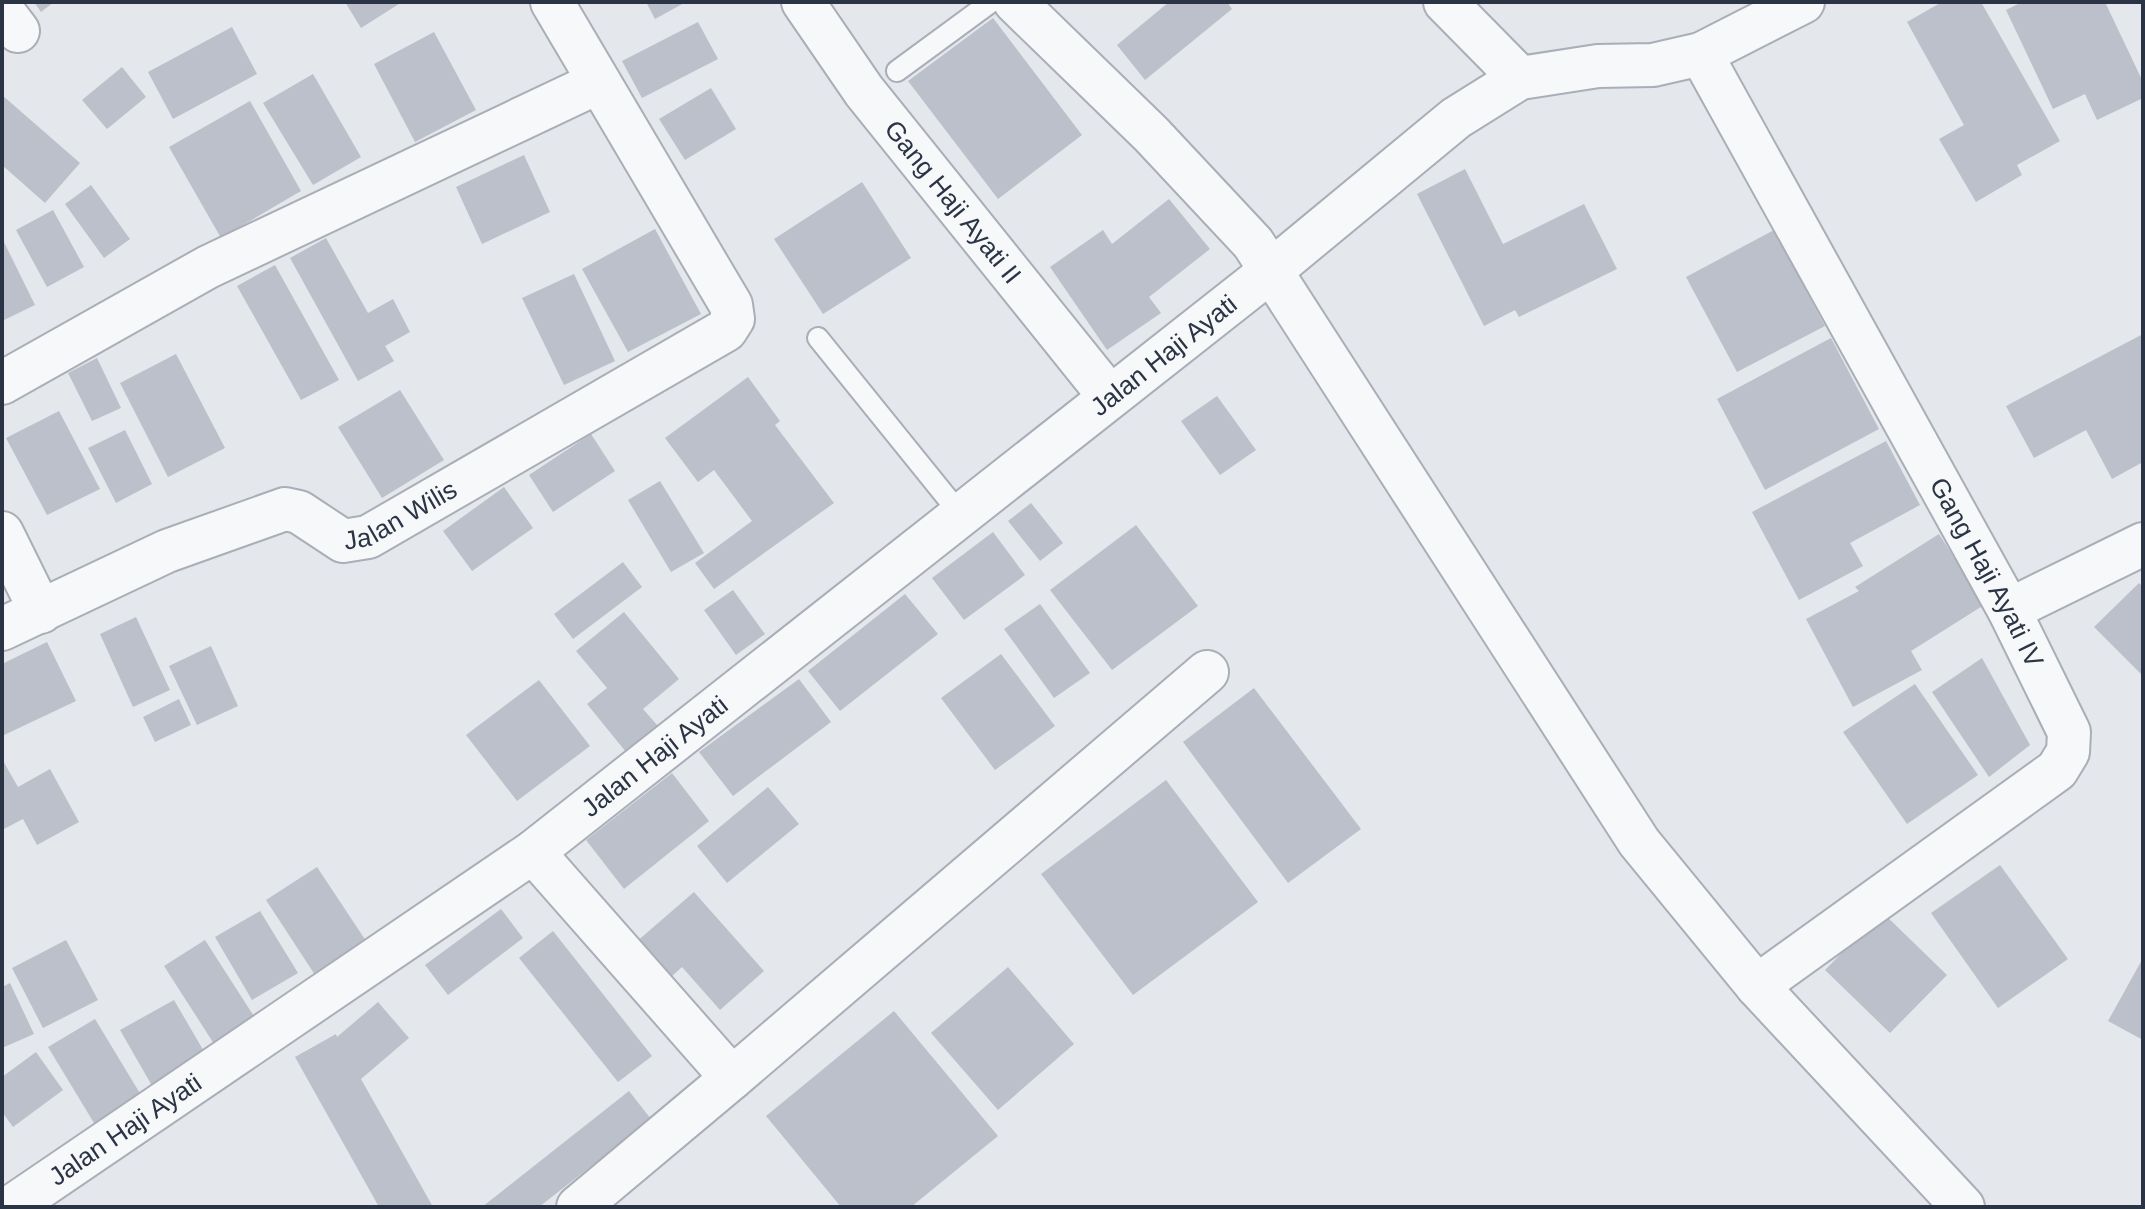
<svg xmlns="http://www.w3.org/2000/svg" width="2145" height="1209" viewBox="0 0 2145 1209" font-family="Arial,sans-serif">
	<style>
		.building { fill: #bbc0ca }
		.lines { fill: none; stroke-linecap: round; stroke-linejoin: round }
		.service-casing { stroke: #a9aeb7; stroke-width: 24 }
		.minor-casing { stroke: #a9aeb7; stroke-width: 46 }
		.service { stroke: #f7f8fa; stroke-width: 20 }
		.minor { stroke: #f7f8fa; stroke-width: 42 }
		.labels { text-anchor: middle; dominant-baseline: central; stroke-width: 7; stroke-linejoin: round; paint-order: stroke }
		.street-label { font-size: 26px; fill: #2b3445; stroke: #f4f6f9 }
	</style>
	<rect width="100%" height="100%" fill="#e4e7ec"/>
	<!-- building -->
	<path class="building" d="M34,2H54L41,12Z
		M345,2H402L361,28Z
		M646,2H686L655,19Z
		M1169,2H1227L1232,9L1145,80L1117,45Z
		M1942,2H1981L2060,141L2017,165L2022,175L1976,202L1939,139L1964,125L1907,22Z
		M2022,2H2105L2143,82V98L2097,120L2085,94L2053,109L2006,10Z
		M993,18L1082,135L998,199L908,81Z
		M698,22L718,59L642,98L622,61Z
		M232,27L257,74L173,119L148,72Z
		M434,32L476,110L415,142L374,64Z
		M122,67L146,97L107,129L82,100Z
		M313,74L361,157L313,185L263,103Z
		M711,88L736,129L685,160L659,119Z
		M2,95L80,163L45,203L2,165Z
		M250,101L301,191L221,238L169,147Z
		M524,155L550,212L482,244L456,187Z
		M1465,169L1503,244L1584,204L1617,269L1519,317L1515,310L1484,326L1417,194Z
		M862,182L911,258L823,314L774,239Z
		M91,185L130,239L104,258L65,204Z
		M1169,199L1210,249L1149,297L1161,313L1107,350L1050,267L1103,230L1112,244Z
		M53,210L84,267L47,287L16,230Z
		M655,229L701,314L628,352L582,269Z
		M1774,230L1825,326L1737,372L1686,277Z
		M2,238L35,305L2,321Z
		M326,238L368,313L393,299L410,332L385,346L394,361L358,381L290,258Z
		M275,265L339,380L301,400L237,286Z
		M574,274L615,361L564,385L522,298Z
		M2143,334V462L2112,479L2086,430L2034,458L2006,406Z
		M1831,338L1879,429L1765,490L1717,399Z
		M176,354L225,448L168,477L120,383Z
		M97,358L121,408L92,421L68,373Z
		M748,377L780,421L775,425L834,503L714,589L695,563L752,521L714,470L698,482L665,438Z
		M400,390L444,460L382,498L338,427Z
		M1217,396L1256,450L1220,475L1181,421Z
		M59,411L100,489L47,515L6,438Z
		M125,430L152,484L116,503L88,448Z
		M591,434L615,471L553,512L529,475Z
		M1886,441L1920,505L1850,543L1863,566L1799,600L1752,512Z
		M660,481L704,553L671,572L628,500Z
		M504,487L533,528L472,571L443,531Z
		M1031,503L1063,543L1040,561L1008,521Z
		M1136,525L1198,606L1112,670L1050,590Z
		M993,532L1025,575L964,620L932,578Z
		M1939,534L1984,605L1911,651L1922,670L1853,707L1806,619L1859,591L1855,587Z
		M623,562L642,587L573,639L554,614Z
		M2139,583L2143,587V676L2094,627Z
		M733,590L765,634L736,655L704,610Z
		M905,594L938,634L840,711L808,671Z
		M1040,604L1090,673L1054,698L1004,629Z
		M624,612L679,679L643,709L658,726L626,752L587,704L607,688L576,651Z
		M136,617L170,690L133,707L100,634Z
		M47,642L76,701L2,736V664Z
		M211,646L238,706L197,725L169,666Z
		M1001,654L1055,726L995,770L941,698Z
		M1982,658L2030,745L1989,777L1932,692Z
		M799,679L831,722L733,796L699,752Z
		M539,680L590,746L517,801L466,735Z
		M1915,684L1978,775L1907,824L1843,732Z
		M1254,688L1361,829L1288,883L1183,742Z
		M179,699L191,725L155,742L143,717Z
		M2,759L18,787L50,769L79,822L37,845L23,819L2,830Z
		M672,773L709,821L624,889L586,840Z
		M1166,780L1258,902L1133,995L1041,874Z
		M768,787L799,824L727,883L697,846Z
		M2000,865L2068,959L1998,1008L1931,913Z
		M317,867L368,944L317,978L266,900Z
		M694,892L764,971L720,1010L682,967L660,987L628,949Z
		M501,909L523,938L448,995L425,965Z
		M260,911L298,973L252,1000L215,937Z
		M1882,912L1947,975L1890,1033L1825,970Z
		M553,931L652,1056L618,1082L519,958Z
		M66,940L98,1000L43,1028L12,968Z
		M205,940L257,1021L216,1047L164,966Z
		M2143,958V1040L2108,1021Z
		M1008,967L1074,1044L998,1110L931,1033Z
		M10,983L34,1034L2,1048V987Z
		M174,1000L209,1060L155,1091L120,1030Z
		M378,1002L409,1038L361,1079L433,1207H379L295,1057L336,1034L337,1037Z
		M894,1011L998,1136L911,1207H841L766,1116Z
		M95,1019L144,1100L97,1128L48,1047Z
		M36,1052L63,1090L13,1127L2,1112V1077Z
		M629,1091L651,1119L539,1207H482Z"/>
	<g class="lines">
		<defs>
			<path id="service" d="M897,71L991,2
				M818,338L961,515"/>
			<g id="minor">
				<path id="s1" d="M803,2L864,91L1110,397"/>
				<path d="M1015,2L1151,134L1253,243L1639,842L1757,986L1963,1207"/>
				<path d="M1445,2L1520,78"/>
				<path d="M2,10L18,31"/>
				<path id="s2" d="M1701,54L2009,610L2069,732L2068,752L2057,770L1757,986"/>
				<path d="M2,383L208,267L599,82"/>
				<path d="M2,533L41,612"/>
				<path d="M2009,610L2143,544"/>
				<path id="s3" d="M2,629L167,551L285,509L299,512L343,541L368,537L726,330L733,319L731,305L552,2"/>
				<path d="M533,852L732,1078"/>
				<path id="s4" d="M11,1207L533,852L1272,270L1456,118L1520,78L1598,66L1653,65L1701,54L1803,2"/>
				<path d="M578,1207L732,1078L1207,672"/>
			</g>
		</defs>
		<!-- service casing -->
		<use href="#service" class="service-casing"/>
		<!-- minor casing -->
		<use href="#minor" class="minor-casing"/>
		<!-- service -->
		<use href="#service" class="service"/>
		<!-- minor -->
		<use href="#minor" class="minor"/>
	</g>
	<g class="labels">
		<!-- street labels -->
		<g class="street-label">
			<text stroke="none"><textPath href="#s1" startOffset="250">Gang Haji Ayati II</textPath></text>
			<text stroke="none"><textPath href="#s4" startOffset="1434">Jalan Haji Ayati</textPath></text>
			<text stroke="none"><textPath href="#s3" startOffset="438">Jalan Wilis</textPath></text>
			<text stroke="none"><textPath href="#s2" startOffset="592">Gang Haji Ayati IV</textPath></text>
			<text stroke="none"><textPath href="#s4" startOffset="786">Jalan Haji Ayati</textPath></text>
			<text stroke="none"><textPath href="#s4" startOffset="138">Jalan Haji Ayati</textPath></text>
		</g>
	</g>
	<!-- border -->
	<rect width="2145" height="1209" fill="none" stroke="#2b3445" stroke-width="8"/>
</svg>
